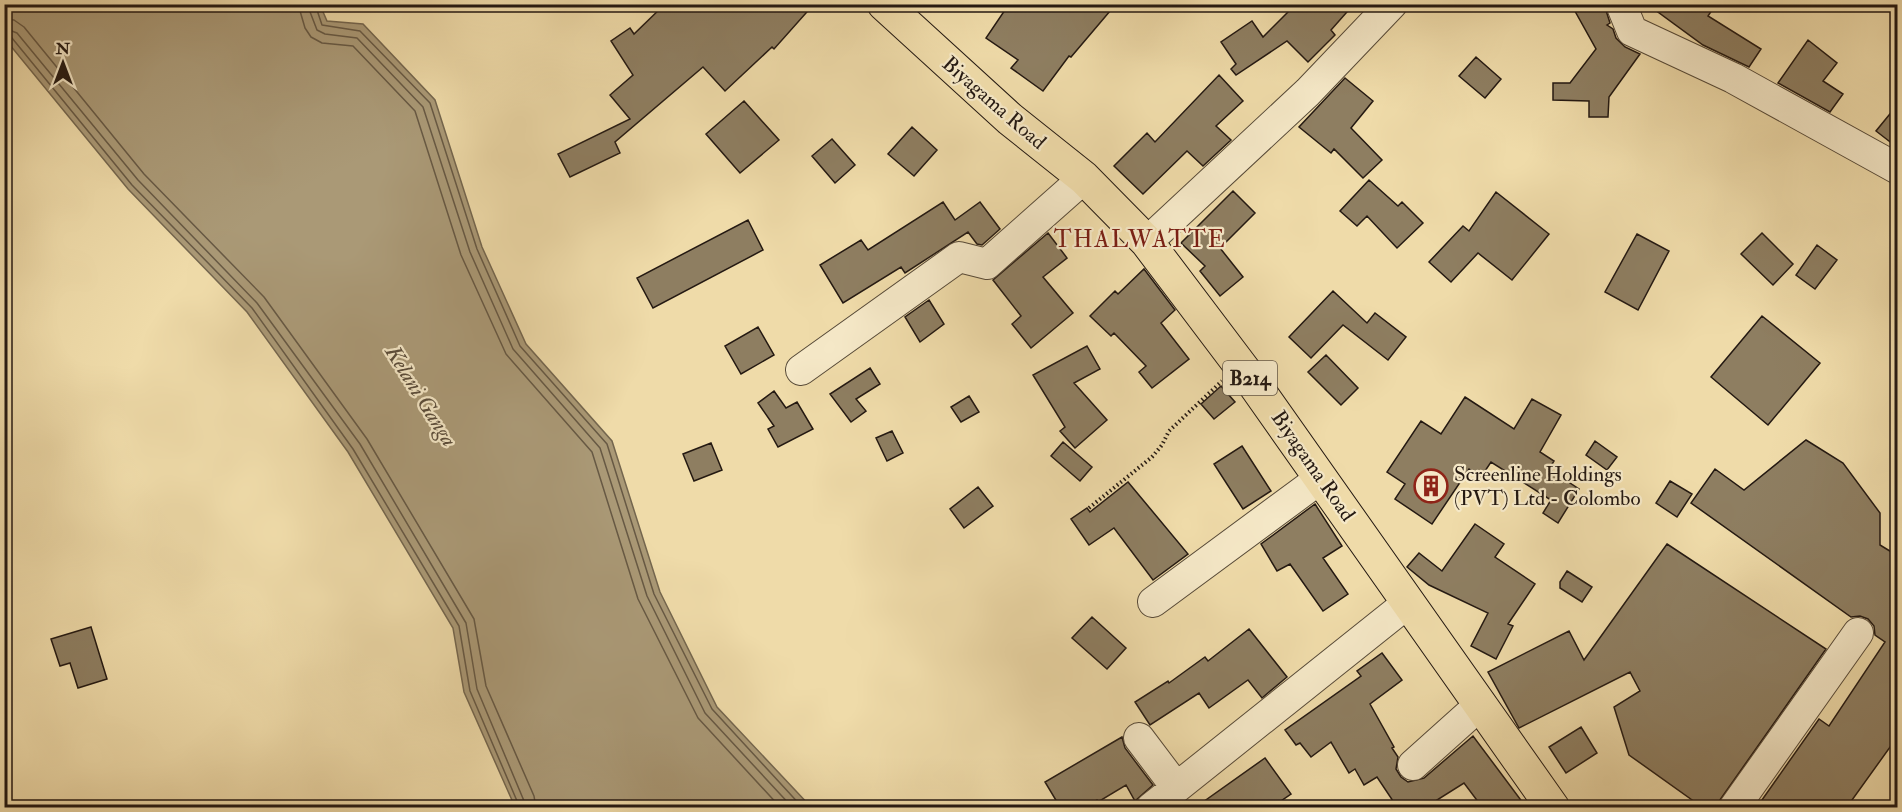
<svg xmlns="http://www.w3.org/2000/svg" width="1902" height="812" viewBox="0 0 1902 812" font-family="'IM FELL Double Pica',serif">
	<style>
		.water { fill: #aa9976; stroke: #74664e; stroke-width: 1.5 }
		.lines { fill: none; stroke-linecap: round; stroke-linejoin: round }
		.shore { stroke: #675944; stroke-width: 1.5 }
		.building { fill: #8e7e61; stroke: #241912; stroke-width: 1.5 }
		.minor-casing { stroke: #574a38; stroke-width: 32 }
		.major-casing { stroke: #241912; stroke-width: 35 }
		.path { stroke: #241912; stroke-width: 4; stroke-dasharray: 1.5 3; stroke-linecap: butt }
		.minor { stroke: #f5e8c7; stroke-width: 30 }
		.major { stroke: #efdba9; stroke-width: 33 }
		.labels { text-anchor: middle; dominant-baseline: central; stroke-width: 4.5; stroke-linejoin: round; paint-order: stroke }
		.shield { fill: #f5e8c7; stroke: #635748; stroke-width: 1.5 }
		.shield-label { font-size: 20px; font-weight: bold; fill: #241912 }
		.street-label { font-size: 21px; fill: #241912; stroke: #f5e8c7 }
		.poi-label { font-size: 21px; fill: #241912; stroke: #f5e8c7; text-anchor: start }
		.water-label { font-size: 22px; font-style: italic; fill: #5a4c3a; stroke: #f5e8c7 }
		.quarter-label { font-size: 24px; letter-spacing: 1.5px; fill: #7a1f14; stroke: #f5e8c7 }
	</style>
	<rect width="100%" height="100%" fill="#efdba9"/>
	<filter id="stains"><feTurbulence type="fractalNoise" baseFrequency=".00333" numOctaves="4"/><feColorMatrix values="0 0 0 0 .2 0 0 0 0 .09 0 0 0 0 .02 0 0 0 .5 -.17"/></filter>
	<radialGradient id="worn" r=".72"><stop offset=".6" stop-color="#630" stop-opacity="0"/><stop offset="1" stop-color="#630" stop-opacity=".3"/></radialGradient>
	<!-- water -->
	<path class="water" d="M4,5H320L327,21L363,24L435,100L482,247L526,344L612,441L660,592L717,707L811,807H515L464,692L453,628L348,452L247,312L128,189L5,39Z"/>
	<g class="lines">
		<!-- shore -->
		<path class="shore" d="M298,4L305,28L311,37L322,43L353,46L415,111L461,255L506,354L592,452L638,599L698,718L781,808
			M307,4L317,30L325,34L357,38L423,107L470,252L513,349L600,448L647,596L705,713L793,808
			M315,4L322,25L360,31L430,103L477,249L520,346L607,444L654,594L712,709L803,808
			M4,19L14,20L24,27L144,174L264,297L367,439L474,619L486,686L534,796L536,808
			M4,28L17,33L138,180L257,303L360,444L466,623L477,689L527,808
			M4,36L12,38L132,185L252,308L353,449L459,626L470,691L520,808"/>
	</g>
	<!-- building -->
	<path class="building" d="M665,4H814L774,49L772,47L725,91L703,67L615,142L620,153L570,177L558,154L630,119L610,95L633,75L611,41L630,28L634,34Z
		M1009,4H1116L1071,57L1069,56L1043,91L1011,68L1018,60L986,38Z
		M1296,4H1354L1331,30L1335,35L1308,62L1287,41L1236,75L1231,69L1236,64L1221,42L1252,21L1263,37Z
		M1571,4H1604L1610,23L1607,25L1613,29L1616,38L1625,47L1640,54L1609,97L1608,117H1589V101L1553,100V83H1570L1596,49Z
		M1647,4H1716L1708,16L1761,49L1749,67L1703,45Z
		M1808,40L1837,63L1823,81L1843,94L1830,112L1778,83Z
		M1476,57L1501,79L1485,98L1459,76Z
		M1219,75L1243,101L1216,126L1231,140L1203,166L1187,151L1143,194L1114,166L1147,133L1155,142Z
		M1345,78L1373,101L1351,128L1382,160L1363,178L1334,149L1331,153L1299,127Z
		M744,101L779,140L740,173L706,134Z
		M1898,104V148L1876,131Z
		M912,127L937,150L914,176L888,154Z
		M832,139L855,165L835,183L812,156Z
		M1369,180L1398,206L1402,202L1423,223L1397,248L1367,216L1357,226L1340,211Z
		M1233,191L1255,213L1220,248L1243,277L1220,296L1200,271L1205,266L1181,243Z
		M1496,192L1549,234L1512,280L1478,253L1451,282L1429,262L1463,226L1469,231Z
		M943,202L955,220L980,202L1000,229L982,245L977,244L968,232L905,273L901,267L843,303L820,265L861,240L868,250Z
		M748,220L763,250L653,308L637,278Z
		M1048,233L1067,258L1043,277L1073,313L1031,348L1012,324L1021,316L993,280Z
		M1762,233L1793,264L1773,285L1741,254Z
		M1637,234L1669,251L1638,310L1605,292Z
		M1817,245L1837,260L1815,289L1796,275Z
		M1144,269L1175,310L1161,323L1189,359L1152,388L1139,372L1146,366L1114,333L1111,336L1090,316L1115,291L1118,294Z
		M1333,291L1367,323L1375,313L1406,337L1388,360L1343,325L1311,358L1289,337Z
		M929,300L944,324L920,342L905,317Z
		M1762,316L1820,363L1768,425L1711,377Z
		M758,327L774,355L741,374L725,346Z
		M1087,346L1100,369L1074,383L1107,420L1075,448L1060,431L1065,427L1033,375Z
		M1326,355L1358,388L1341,405L1308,372Z
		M870,368L880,384L856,399L866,411L851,422L830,394Z
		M1221,386L1235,402L1214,419L1201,404Z
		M774,391L786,408L797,402L813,429L778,447L768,429L774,426L758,403Z
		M969,396L979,412L961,422L951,407Z
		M1465,397L1514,429L1532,399L1561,415L1540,452L1554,461L1549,469L1579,489L1558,523L1543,513L1551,500L1491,462L1481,477L1469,469L1432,524L1395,499L1405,484L1387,472L1421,421L1441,434Z
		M892,431L903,453L887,461L876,438Z
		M1806,440L1843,463L1880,513V545L1898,556V736L1847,807H1757L1819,719L1829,726L1885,642L1875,635L1874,626L1868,619L1860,616L1851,617L1691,503L1715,469L1744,490Z
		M1595,441L1617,457L1607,470L1586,455Z
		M1063,442L1092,467L1080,481L1051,456Z
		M711,443L722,470L694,481L683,454Z
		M1242,446L1271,491L1243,509L1214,464Z
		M1670,481L1692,494L1677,517L1656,503Z
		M1128,482L1188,554L1153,580L1114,528L1089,545L1071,519L1087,508L1090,512Z
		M978,487L993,506L964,528L950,509Z
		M1315,504L1342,546L1323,558L1348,594L1323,611L1290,564L1277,571L1261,544Z
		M1475,524L1504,544L1495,557L1535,584L1508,624L1513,626L1496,659L1471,646L1488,613L1429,585L1407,567L1419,553L1442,571Z
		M1667,544L1826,649L1715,807H1702L1629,755L1614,707L1640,691L1630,672L1519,728L1488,672L1569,631L1584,660Z
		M1567,571L1592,587L1582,602L1560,588V582Z
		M1092,617L1126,648L1107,669L1072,638Z
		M91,627L107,679L78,688L70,663L60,666L51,639Z
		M1249,629L1287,677L1262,698L1248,680L1209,708L1199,693L1150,725L1135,702L1168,681L1169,683L1205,657L1208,661Z
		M1382,653L1402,680L1370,704L1394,747L1392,748L1398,757L1396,769L1401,777L1408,782L1424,778L1473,736L1526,807H1482L1464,783L1426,807H1397L1377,777L1364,785L1355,769L1349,773L1331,742L1311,757L1300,743L1296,745L1285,730L1361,676L1357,671Z
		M1581,727L1597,753L1566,773L1549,747Z
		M1122,737L1125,748L1153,785L1135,801L1126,785L1098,802L1097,800L1083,807H1060L1045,782Z
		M1265,758L1291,794L1272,807H1196Z"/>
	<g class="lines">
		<defs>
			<path id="minor" d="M1621,4L1632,31L1733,78L1898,169
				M1147,242L1308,92L1392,4
				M801,370L959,257L987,264L1084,178
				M1153,602L1321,478
				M1139,738L1176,787
				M1413,765L1481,704
				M1151,808L1409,602
				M1734,808L1858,633"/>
			<path id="major" d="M884,4L1010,119L1084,178L1147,242L1252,381L1553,808"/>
		</defs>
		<!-- minor casing -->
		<use href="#minor" class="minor-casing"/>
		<!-- major casing -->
		<use href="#major" class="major-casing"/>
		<!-- path -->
		<path class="path" d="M1089,508L1152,457L1162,445L1169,431L1222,381"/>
		<!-- minor -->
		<use href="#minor" class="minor"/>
		<!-- major -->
		<use href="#major" class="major"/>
	</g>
	<!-- icons -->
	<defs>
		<symbol id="building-ring" viewBox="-11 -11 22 22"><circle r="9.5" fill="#f5e8c7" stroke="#8f2418" stroke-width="1.5"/><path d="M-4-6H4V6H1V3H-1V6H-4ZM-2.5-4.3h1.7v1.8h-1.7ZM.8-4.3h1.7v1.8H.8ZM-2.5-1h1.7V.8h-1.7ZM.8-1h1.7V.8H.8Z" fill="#8f2418"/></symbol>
	</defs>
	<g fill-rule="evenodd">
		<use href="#building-ring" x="1412" y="467" width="38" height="38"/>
	</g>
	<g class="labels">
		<!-- shield labels -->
		<rect class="shield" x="1223" y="361" width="54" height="34" rx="4.5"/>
		<g class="shield-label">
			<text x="1250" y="378">B214</text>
		</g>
		<!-- street labels -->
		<g class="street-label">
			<text transform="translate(994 103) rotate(41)">Biyagama Road</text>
			<text transform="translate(1313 466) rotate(55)">Biyagama Road</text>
		</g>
		<!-- poi labels -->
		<g class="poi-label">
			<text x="1454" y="474">Screenline Holdings<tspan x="1454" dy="24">(PVT) Ltd - Colombo</tspan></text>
		</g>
		<!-- water labels -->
		<g class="water-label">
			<text transform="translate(421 396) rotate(58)">Kelani Ganga</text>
		</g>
		<!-- quarter labels -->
		<g class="quarter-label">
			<text x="1140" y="239">THALWATTE</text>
		</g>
	</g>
	<!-- margin -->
	<rect width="1902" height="812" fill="none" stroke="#efdba9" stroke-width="24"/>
	<rect x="6" y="6" width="1890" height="800" fill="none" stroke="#241912" stroke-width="3"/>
	<rect x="12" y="12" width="1878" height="788" fill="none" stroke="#241912" stroke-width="1.5"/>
	<!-- north arrow -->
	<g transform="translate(63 63)" stroke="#f5e8c7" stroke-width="4.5" paint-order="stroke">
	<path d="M0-4.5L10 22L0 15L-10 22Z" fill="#241912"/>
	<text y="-9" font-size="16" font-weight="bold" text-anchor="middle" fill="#241912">N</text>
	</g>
	<rect width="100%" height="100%" filter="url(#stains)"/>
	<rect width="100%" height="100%" fill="url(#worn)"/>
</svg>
